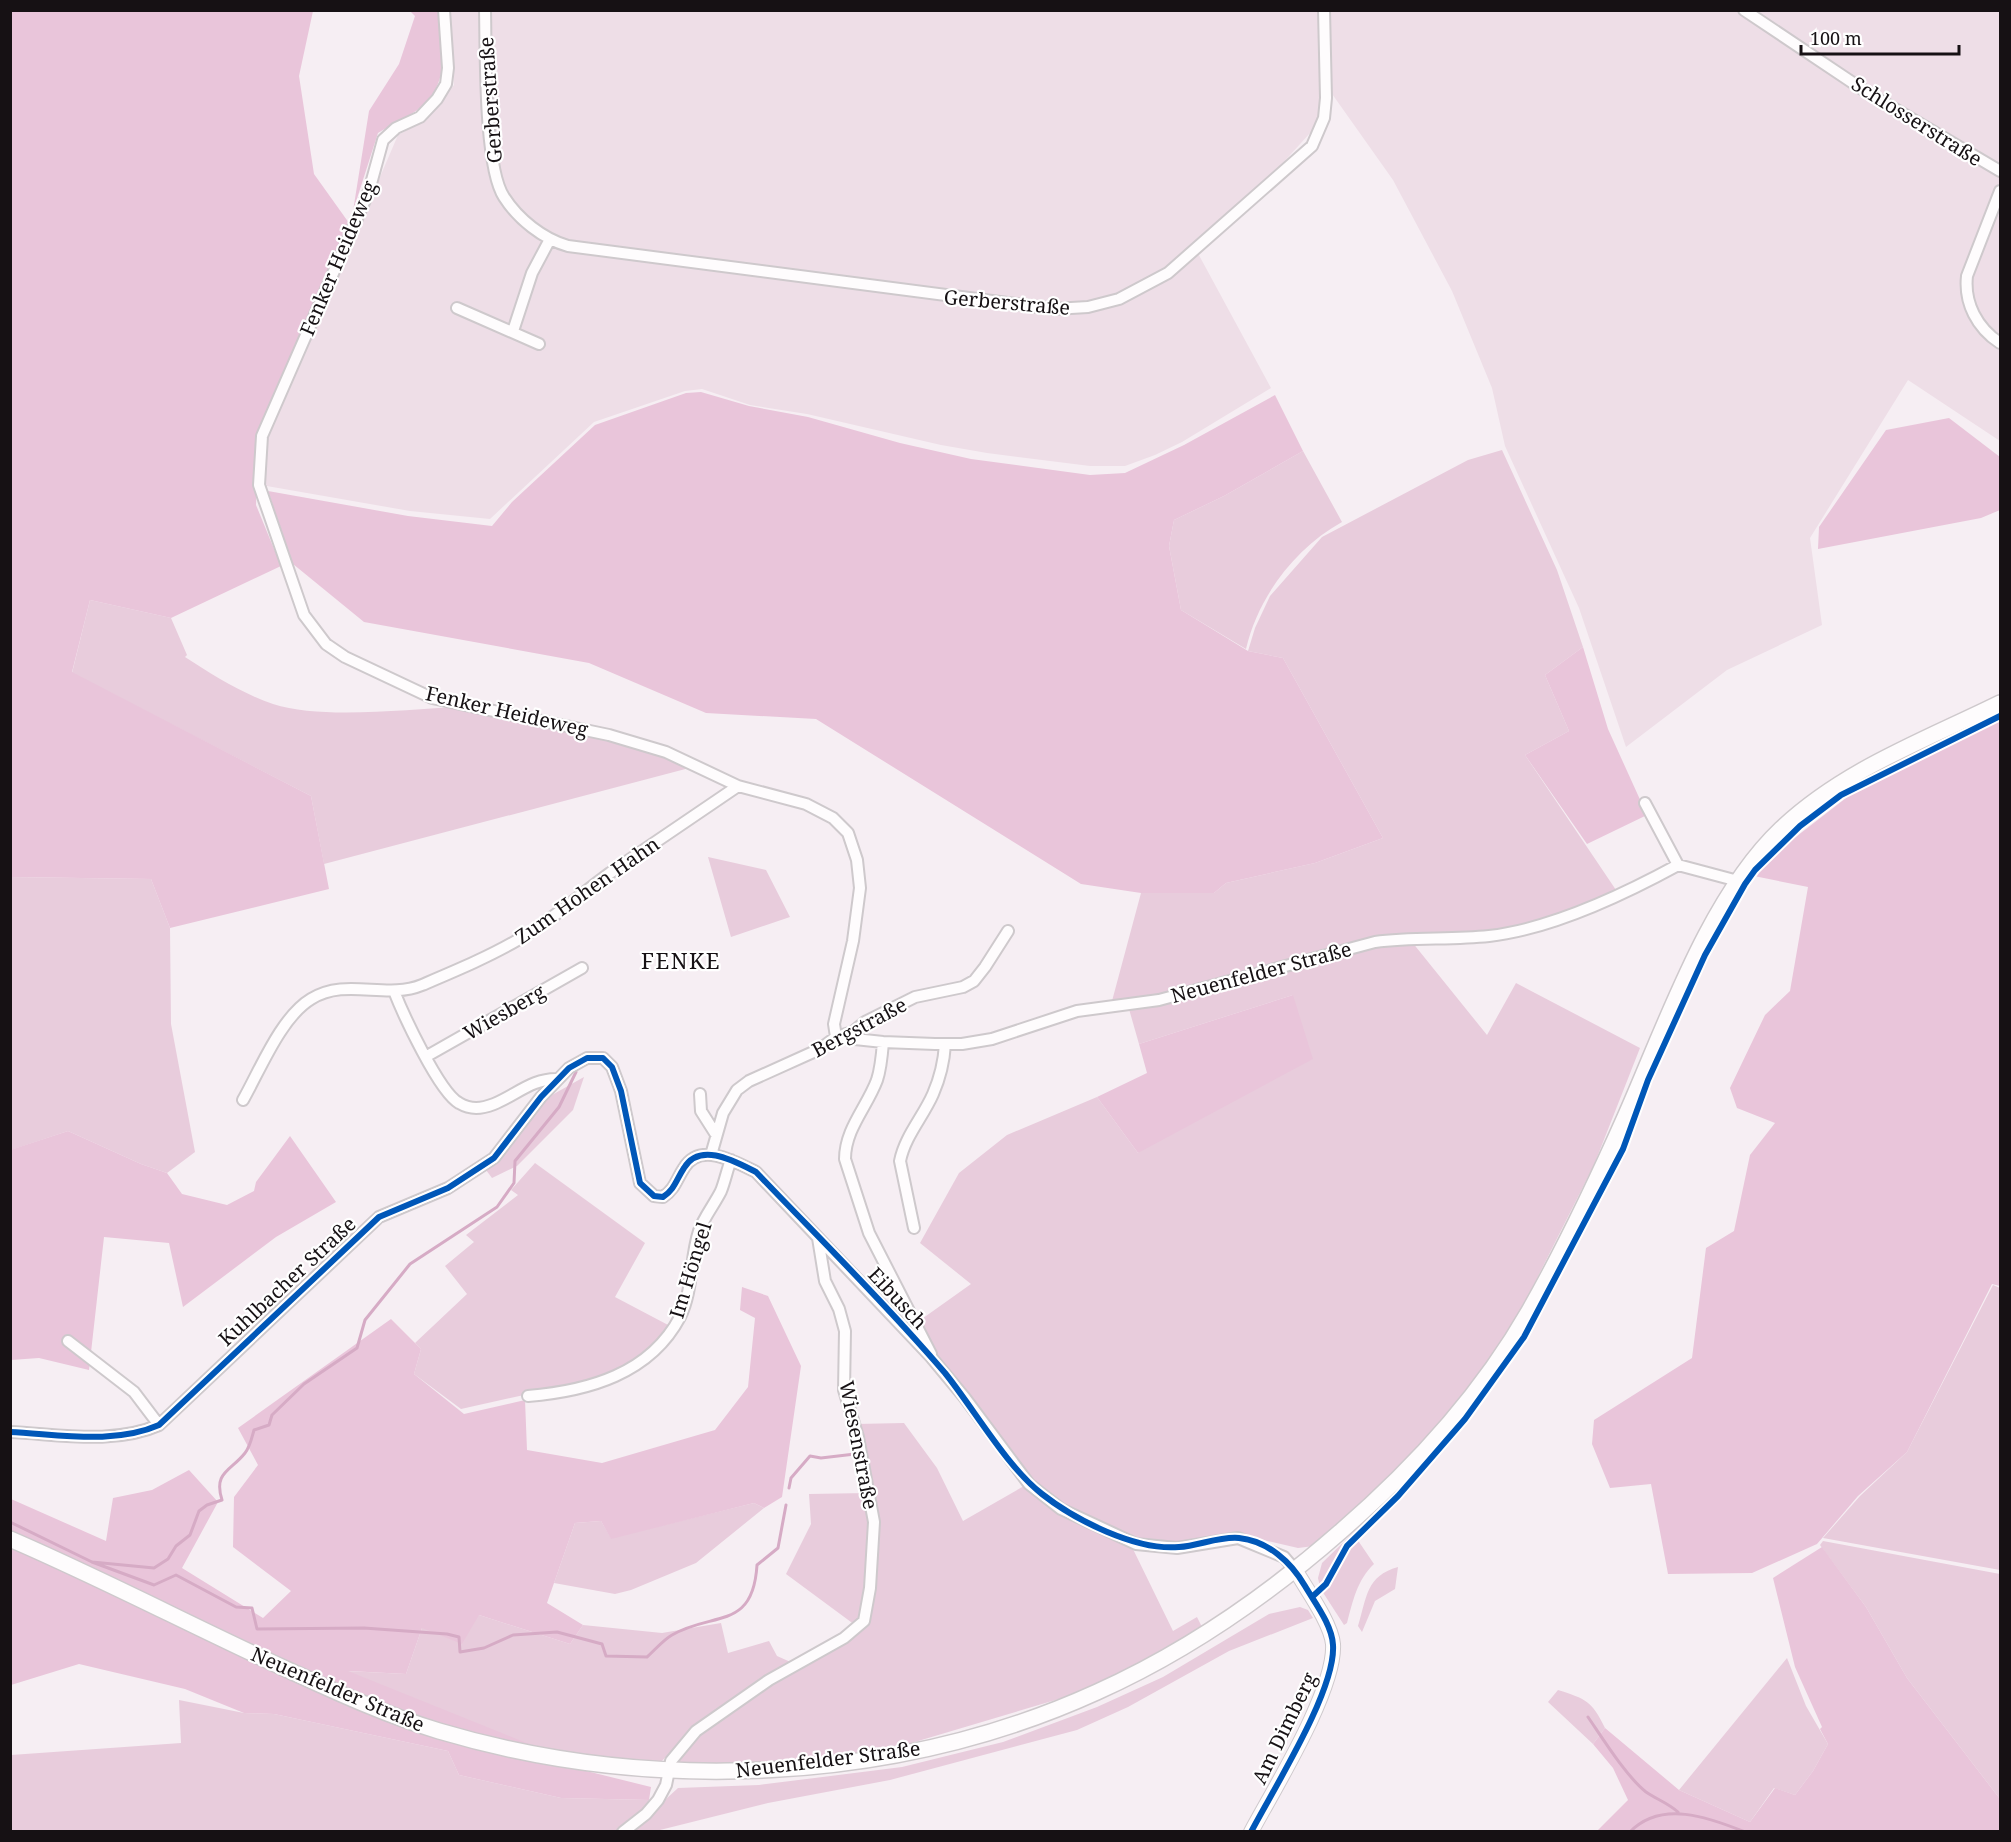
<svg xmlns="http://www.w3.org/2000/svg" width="2011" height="1842" viewBox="0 0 2011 1842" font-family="'Noto Serif',serif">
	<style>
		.built { fill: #eedee7 }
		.green { fill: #e8ccdc }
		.forest { fill: #e9c5da }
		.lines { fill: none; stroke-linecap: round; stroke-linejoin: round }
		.stream { stroke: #d6abc5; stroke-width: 3 }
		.minor-casing { stroke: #cec9cc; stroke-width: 14 }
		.tertiary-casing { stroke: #cec9cc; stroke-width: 16 }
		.secondary-casing { stroke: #cec9cc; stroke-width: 18 }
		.minor { stroke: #fefcfd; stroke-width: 10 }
		.tertiary { stroke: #fefcfd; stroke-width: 14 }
		.secondary { stroke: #fefcfd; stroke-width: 15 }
		.cycleway-casing { stroke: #fff; stroke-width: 10 }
		.cycleway { stroke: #0057b8; stroke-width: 6 }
		.labels { text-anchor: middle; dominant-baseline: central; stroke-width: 4.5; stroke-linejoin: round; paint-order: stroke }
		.street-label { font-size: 20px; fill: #161114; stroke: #fff }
		.quarter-label { font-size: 22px; letter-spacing: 1.5px; fill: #161114; stroke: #fff }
	</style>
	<rect width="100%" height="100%" fill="#f6eef3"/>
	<!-- built -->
	<path class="built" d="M448,11H2000V441L1908,380L1810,538L1822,625L1727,670L1626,747L1579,608L1505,446L1492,388L1452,291L1393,180L1330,91L1311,132L1269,178L1194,246L1271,388L1182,442L1155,455L1125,466H1090L987,453L941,445L807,414L750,405L702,389L685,391L594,422L490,519L410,511L261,485L264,436L310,340L398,135L426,120L454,85Z"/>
	<!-- green -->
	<path class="green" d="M1502,450L1557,570L1583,647L1545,675L1569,731L1525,755L1616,890L1535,923L1487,933L1393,935L1351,944L1161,996L1112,1001L1141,893H1214L1226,883L1315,863L1383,838L1283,658L1248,651L1255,628L1270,596L1322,537L1468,460Z
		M1303,451L1342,522C1295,548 1258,597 1246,649L1181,610L1169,546L1174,520L1224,496Z
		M90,600L171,618L187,655L185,657C213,675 241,693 273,704C322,720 407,709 460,707C475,707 493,713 509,716C570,728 637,740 693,767L324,864L311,796L72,673Z
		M708,857L766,870L790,917L731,937Z
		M10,877L151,879L170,928L171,1024L195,1152L167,1173L141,1164L68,1131L11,1150Z
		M1412,942L1487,1035L1516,983L1640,1048L1594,1165L1512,1328L1465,1396L1384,1483L1314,1546L1298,1548L1237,1534L1177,1545L1138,1541L1062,1507L1032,1481L968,1393L941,1361L919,1321L971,1284L920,1243L959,1173L1007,1135L1097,1097L1138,1153L1293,995L1139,1044L1129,1009L1387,944Z
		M584,1077L573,1110L517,1166L492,1178L486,1170L543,1100Z
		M535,1163L645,1243L615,1297L670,1326L658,1340L626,1368L565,1389L524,1395L461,1409L414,1374L421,1349L415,1343L467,1294L445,1266L474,1242L466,1235L518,1195L511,1190Z
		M1606,1176C1555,1283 1501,1377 1423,1467C1400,1493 1372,1515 1349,1541C1336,1555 1332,1574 1320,1587L1318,1578L1322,1563L1391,1496L1449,1431Z
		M1993,1285L2000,1288V1570L1823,1538L1860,1496L1907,1452Z
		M904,1423L937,1468L963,1521L1024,1486L1131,1545L1173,1631L1197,1617L1202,1627L1089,1690L898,1747L754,1769L674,1766L699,1732L865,1622L874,1553L856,1424Z
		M867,1493L871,1553L861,1619L855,1625L786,1574L811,1524L809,1494Z
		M754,1503L764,1508L696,1563L631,1590L615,1594L554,1583L575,1523L601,1521L611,1538Z
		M1357,1539L1374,1564C1357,1580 1353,1601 1347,1623L1344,1625L1322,1591L1349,1547Z
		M1823,1541L2000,1574V1799L1907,1678L1866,1607L1820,1545Z
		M1398,1567L1395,1589L1375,1601L1362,1632L1358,1626C1367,1597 1366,1576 1398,1567Z
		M1300,1607L1308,1610L1313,1618L1229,1651L1128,1707L1077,1730L890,1780L768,1803L656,1831L630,1832L678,1788L759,1785L902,1767L1003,1742L1097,1707L1163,1677L1269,1614Z
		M479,1615L570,1644L583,1625L662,1633L721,1623L728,1653L769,1641L777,1656L795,1664L692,1730L657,1766L541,1754L346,1671L406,1674L422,1628Z
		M1787,1658L1806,1706L1828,1744L1813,1771L1795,1795L1774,1788L1750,1822L1679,1790Z
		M1558,1690C1586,1699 1592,1701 1605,1728L1593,1744L1548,1702Z
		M179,1700L244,1713L274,1714L448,1751L459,1775L561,1798L649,1800L643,1812L618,1831L11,1832V1755L181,1743Z"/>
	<!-- forest -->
	<path class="forest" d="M11,11H313L299,76L314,174L349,223L305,336L258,435L256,505L281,566L171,618L90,600L72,672L311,796L329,889L170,928L151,879L11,877Z
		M410,11H440C444,43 450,82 422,106C410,117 392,124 378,133L353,211L369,111L399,64L415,16Z
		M701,392L749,406L808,417L900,443L971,459L1090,475L1125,473L1184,445L1275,395L1303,451L1224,496L1174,520L1169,546L1181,610L1248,651L1283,658L1383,838L1315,863L1226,883L1214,893H1141L1081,884L816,719L706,713L589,663L364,622L293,564L268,491L408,516L492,526L512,502L595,425L686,393Z
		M1949,418L2000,457V510L1981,518L1818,549L1819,527L1886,430Z
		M1583,647L1608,729L1647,815L1587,844L1525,755L1569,731L1545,675Z
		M2000,721V1286L1992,1284L1907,1452L1858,1496L1817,1544L1752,1573L1668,1574L1651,1484L1610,1488L1592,1444L1594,1420L1692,1358L1706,1248L1734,1231L1750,1155L1775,1123L1737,1108L1730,1088L1765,1015L1790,991L1808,887L1754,876L1788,843L1855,791Z
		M1293,995L1313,1059L1138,1153L1097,1097L1147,1073L1139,1044Z
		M68,1131L141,1164L167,1173L182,1194L227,1205L254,1191L256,1182L290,1136L336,1202L276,1237L183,1307L169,1243L104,1237L89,1370L39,1358L11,1360L10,1150Z
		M742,1287L768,1296L801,1366L782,1497L764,1508L754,1503L611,1539L601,1521L575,1523L547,1603L583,1625L570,1644L479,1615L462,1644L422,1628L406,1674L348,1671L539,1748L542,1760L651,1787L649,1800L561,1798L459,1775L448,1751L274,1714L244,1713L185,1689L79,1664L11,1685V1499L106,1541L113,1498L152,1490L189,1470L218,1502L182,1568L263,1618L291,1591L233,1547L234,1497L258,1465L238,1428L391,1319L421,1349L414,1374L464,1414L525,1400L527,1450L602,1463L715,1430L748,1387L755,1318L740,1310Z
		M1822,1547L1866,1607L1907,1678L2000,1799V1831H1597L1628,1800L1613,1768L1593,1744L1605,1728L1679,1790L1750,1822L1775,1788L1795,1795L1813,1771L1828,1744L1820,1729L1822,1727L1795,1667L1773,1578Z"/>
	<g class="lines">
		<!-- stream -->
		<path class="stream" d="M789,1488L791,1478L810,1456L821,1458L855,1454
			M10,1522L92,1562L154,1568L168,1559L176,1546L190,1535L199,1511L207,1505L222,1500C213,1472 231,1471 245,1453C250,1447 252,1437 254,1430L269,1425L272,1415L304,1384L357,1348L365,1320L410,1264L497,1207L514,1183L515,1161L559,1107L576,1072
			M92,1562L154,1585L176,1575L236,1607L252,1608L257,1629L364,1628L447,1634L459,1637L460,1652L484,1648L513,1635L557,1632L602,1644L606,1656L647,1657C655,1650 663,1640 672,1635C713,1611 753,1631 757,1565L778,1548L786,1505
			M1588,1717C1603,1739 1626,1776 1646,1792C1656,1799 1668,1803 1678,1812
			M1630,1832C1661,1800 1708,1817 1745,1832"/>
		<defs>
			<path id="minor" d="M444,10L448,68L446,84L437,99L420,117L396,128L383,140L369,191L262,436L259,485L304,615L326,644L345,657L432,698L609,735L666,752L738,786L806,804L833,818L848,833L857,860L860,888L853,941L834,1024L836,1037
				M485,10C486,51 484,167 504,197C518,219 543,239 568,246L1054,309L1088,307L1119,299L1168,273L1312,146L1324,118L1326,98L1324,10
				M1744,10L1868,93L2000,171
				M2000,191L1967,276C1964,303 1977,328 2000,343
				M457,308L539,344
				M513,331L532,273L549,241
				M1645,803L1678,865
				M394,991C403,1014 439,1092 459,1103C471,1110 481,1109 494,1104C516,1095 533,1078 558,1079
				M836,1037L883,1042L935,1044H962L992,1039L1077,1011L1159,1000L1375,942C1413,937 1451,940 1489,936C1551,929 1623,895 1678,865L1738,881
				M883,1042C882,1055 881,1068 877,1080C867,1107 845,1129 845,1159L869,1233L931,1354
				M427,1056L582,968
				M700,1094L701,1111L715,1133
				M243,1100C260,1070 281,1017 311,999C346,977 386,1000 422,985C455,971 491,956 521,938C553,919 580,895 610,873C652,844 695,815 738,786
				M711,1155L723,1113L737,1090L749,1081L820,1049L836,1037L853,1032L865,1022L915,997L963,987L974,981L985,967L1008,931
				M914,1228L900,1161C905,1136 923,1117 933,1094C940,1078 944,1061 945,1044
				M68,1341L134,1392L159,1425
				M528,1396C588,1391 650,1374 680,1317C693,1291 690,1258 699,1231C704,1217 714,1205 721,1191C725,1181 727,1170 731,1160
				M10,1432C58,1434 114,1445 159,1425L379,1217L448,1188L494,1158L541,1097L569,1068L587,1058H603L612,1067L621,1091L640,1183L654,1196L663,1197C675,1189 676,1180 684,1168C700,1141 736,1162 756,1172L931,1357L965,1398L1029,1484L1061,1509L1136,1544L1177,1548L1238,1538L1284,1557L1296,1571
				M623,1832L646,1814L658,1800L666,1785L671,1761L696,1731L769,1680L844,1638L864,1621L870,1588L874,1522L858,1437L844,1390L845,1331L839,1309L825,1281L818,1238"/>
			<path id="tertiary" d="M1251,1832C1274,1789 1336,1689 1333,1644C1331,1623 1307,1590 1296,1571"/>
			<path id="secondary" d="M10,1539C103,1579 194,1627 286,1669C336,1692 386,1715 439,1731C651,1794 895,1784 1097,1692C1186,1652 1267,1596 1340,1532C1413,1469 1481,1395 1529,1311C1563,1251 1597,1180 1625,1117C1665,1027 1709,897 1781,829C1843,770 1925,740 2000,703"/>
		</defs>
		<!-- minor casing -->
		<use href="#minor" class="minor-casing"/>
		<!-- tertiary casing -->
		<use href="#tertiary" class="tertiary-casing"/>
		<!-- secondary casing -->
		<use href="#secondary" class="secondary-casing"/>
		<!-- minor -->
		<use href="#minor" class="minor"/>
		<!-- tertiary -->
		<use href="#tertiary" class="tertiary"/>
		<!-- secondary -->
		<use href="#secondary" class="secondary"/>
		<defs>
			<path id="cycleway" d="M10,1432C58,1434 114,1445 159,1425L379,1217L448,1188L494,1158L541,1097L569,1068L587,1058H603L612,1067L621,1091L640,1183L654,1196L663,1197C675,1189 676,1180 684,1168C700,1141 736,1162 756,1172C819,1238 885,1303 945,1373C974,1409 1007,1467 1042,1494C1075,1520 1136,1551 1179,1547C1198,1546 1220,1536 1239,1538C1268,1541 1291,1562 1305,1586C1315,1603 1332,1625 1333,1645C1336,1690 1274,1788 1251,1832
				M1312,1597L1326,1584L1347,1546L1398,1496L1465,1419L1524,1337L1623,1149L1648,1080L1705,955L1745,884L1755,870L1800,826L1841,795L2000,716"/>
		</defs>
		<!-- cycleway casing -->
		<use href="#cycleway" class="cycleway-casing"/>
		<!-- cycleway -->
		<use href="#cycleway" class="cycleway"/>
	</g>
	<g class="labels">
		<!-- street labels -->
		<g class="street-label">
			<text transform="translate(490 100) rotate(-94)">Gerberstraße</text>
			<text transform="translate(1917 121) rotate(32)">Schlosserstraße</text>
			<text transform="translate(338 258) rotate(-67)">Fenker Heideweg</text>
			<text transform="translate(1007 302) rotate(5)">Gerberstraße</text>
			<text transform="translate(507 711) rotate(13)">Fenker Heideweg</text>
			<text transform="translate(587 890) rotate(-35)">Zum Hohen Hahn</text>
			<text transform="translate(1261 972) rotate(-15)">Neuenfelder Straße</text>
			<text transform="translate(504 1012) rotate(-30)">Wiesberg</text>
			<text transform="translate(859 1027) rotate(-28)">Bergstraße</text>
			<text transform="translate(690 1270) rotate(-73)">Im Höngel</text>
			<text transform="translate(287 1281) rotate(-43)">Kuhlbacher Straße</text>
			<text transform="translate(898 1298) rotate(47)">Eibusch</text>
			<text transform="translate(859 1445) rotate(79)">Wiesenstraße</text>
			<text transform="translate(338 1689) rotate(23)">Neuenfelder Straße</text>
			<text transform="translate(1284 1728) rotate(-64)">Am Dimberg</text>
			<text transform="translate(828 1759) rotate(-7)">Neuenfelder Straße</text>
		</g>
		<!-- quarter labels -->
		<g class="quarter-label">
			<text x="681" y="960">FENKE</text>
		</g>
	</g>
	<!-- border -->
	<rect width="2011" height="1842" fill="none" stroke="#161114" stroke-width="24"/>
	<!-- scale -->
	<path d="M1801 45v9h158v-9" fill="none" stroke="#161114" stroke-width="3"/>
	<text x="1810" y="45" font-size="18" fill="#161114" stroke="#ffffff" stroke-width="4.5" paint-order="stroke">100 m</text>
</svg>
